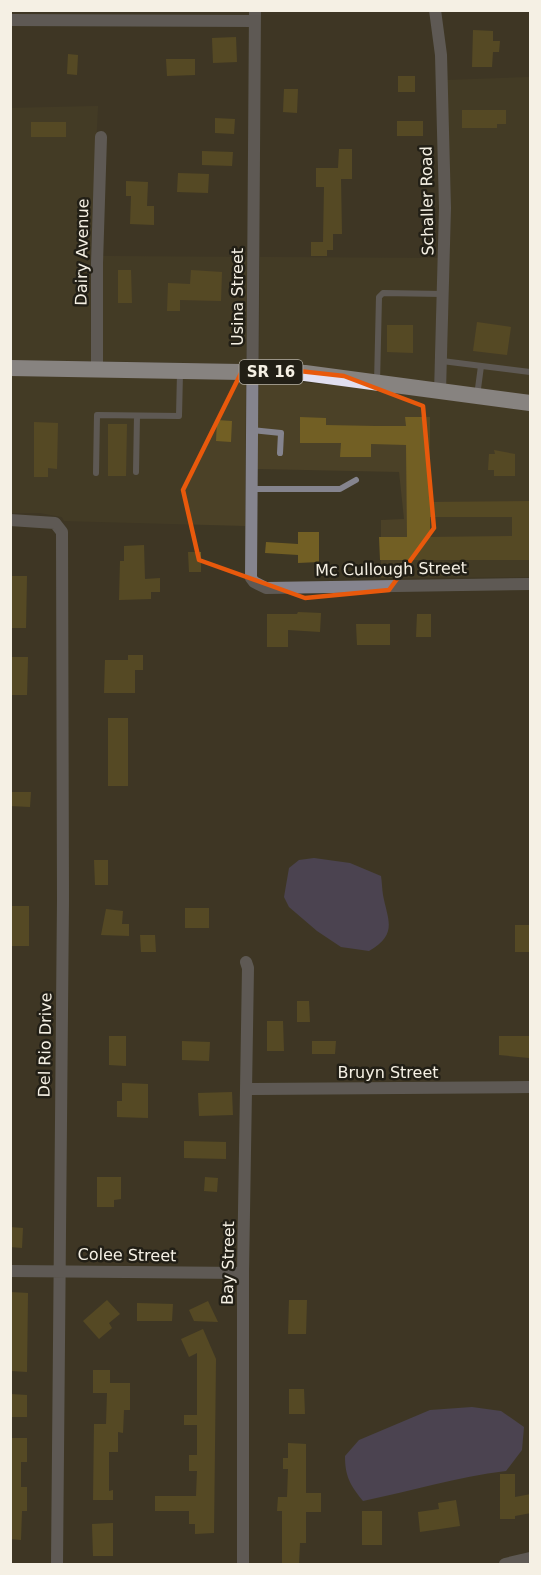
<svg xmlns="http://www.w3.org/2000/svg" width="541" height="1575" viewBox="0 0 541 1575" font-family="'DejaVu Sans',sans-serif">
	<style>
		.built { fill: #4b4127 }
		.water { fill: #5b5385 }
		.building { fill: #725f24; fill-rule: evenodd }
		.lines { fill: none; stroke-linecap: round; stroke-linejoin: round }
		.service { stroke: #85848e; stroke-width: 6 }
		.minor { stroke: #85848e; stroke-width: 12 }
		.trunk { stroke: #e1dff0; stroke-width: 16 }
		.marked { fill: none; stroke: #e8590c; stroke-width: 4.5; stroke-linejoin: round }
		.labels { text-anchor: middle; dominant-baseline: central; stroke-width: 5; stroke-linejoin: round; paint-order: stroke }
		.shield { fill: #221f16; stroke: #b6b1a6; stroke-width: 1.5 }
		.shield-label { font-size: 15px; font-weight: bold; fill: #f5f0e4 }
		.street-label { font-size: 16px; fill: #f5f0e4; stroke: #221f16 }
	</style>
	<rect width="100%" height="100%" fill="#3e3724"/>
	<!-- built -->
	<path class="built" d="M530,77V396L446,386L451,208L447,80Z
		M98,106L90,263L91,361L11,360L10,108Z
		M103,256L248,257L246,364L103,361Z
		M260,257L438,258L434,384L259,364Z
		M11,375L246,378L245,526L64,521L62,517L40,513H11Z
		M259,379L349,386L530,411V577L381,578V520L404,519L399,472L257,469Z"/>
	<!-- water -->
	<path class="water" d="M314,858L350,863L381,876C382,882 382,889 383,895C388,921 398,934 369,951L341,947L317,931L289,907L284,897L289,868L299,860Z
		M472,1407L501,1411L524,1427L522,1450L506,1471C457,1477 411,1491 363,1501C350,1485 345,1476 345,1456L359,1440L430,1410Z"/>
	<!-- building -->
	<path class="building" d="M473,30L493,31V41H500L499,52H493L492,67H472Z
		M236,37L237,62L213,63L212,38Z
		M68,54L78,55L77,75L67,74Z
		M166,59H195V75L167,76Z
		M398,76H415V92H398Z
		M284,89H298L297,113L283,112Z
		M462,110H506V124H497V128H462Z
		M215,118L235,119L234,134L215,133Z
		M397,121H423V136H397Z
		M31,122H66V137H31Z
		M339,149H352V179H341L342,234H333V250H327V256H311V242H323L324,187H316V168H338Z
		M202,151L233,152L232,166L202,165Z
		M178,173L209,174L208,193L177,192Z
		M126,181L148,182L147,206H154V225L130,224L131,196H126Z
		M118,270H131L132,303H118Z
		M191,270L222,272L221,301L180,300V311H167L168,283L190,284Z
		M477,322L511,327L507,355L473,351Z
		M387,325H413V353L387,352Z
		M300,417L326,418V425L376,426H406L405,417H430V502L531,501V560H380L379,537H407L406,445L371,444V457H340L341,443H300ZM430,517H512V536L430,537Z
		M217,420L232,421L231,442L216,441Z
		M34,422L58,423L57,469L48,468V477H34Z
		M108,424H127L126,476H108Z
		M494,450L515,454V476H494V470H488L489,454H495Z
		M298,532H319V562L298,563V555L265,553L266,542L298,544Z
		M144,545L145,579L160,578V592H151V599L119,600L120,561H124V546Z
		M188,552H201V572H189Z
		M12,576H27L26,628H10Z
		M298,612L321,613L320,632L288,630V647H267V614H297Z
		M417,614H431V637H416Z
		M356,624H390V645H357Z
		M128,655H143V670H135V693H104L105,660H128Z
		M10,657H28L27,695H10Z
		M108,718H128V786H108Z
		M10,792H31L30,807L10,806Z
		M94,860H108V885H95Z
		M11,906H29V946H10Z
		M185,908H209V928H185Z
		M106,909L123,911L122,924H129V936L101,935Z
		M515,925H531V952H515Z
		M140,935H155L156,952H141Z
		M297,1001H309L310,1022H297Z
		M267,1021H283L284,1051H267Z
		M109,1036H126V1066L109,1065Z
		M499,1036H531L529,1058L499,1055Z
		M182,1041L210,1042L209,1061L182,1060Z
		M312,1041H336L335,1054H312Z
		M122,1083L148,1084V1118L117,1117V1101H122Z
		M232,1092L233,1115L199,1116L198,1093Z
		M184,1141L226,1142V1159L184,1158Z
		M97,1177H121V1199L114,1200V1207H97Z
		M205,1177L218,1178L217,1192L204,1191Z
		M10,1227L23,1228L22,1248L10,1247Z
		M10,1292L28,1293L27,1372L11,1371Z
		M107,1300L120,1314L109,1323L112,1328L99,1339L83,1321Z
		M289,1300H307L306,1334H288Z
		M208,1301L218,1322L194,1321L189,1310Z
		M137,1303L173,1304L172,1321H137Z
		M203,1329L216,1359L214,1533L195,1534V1524H189V1511H155V1496H196L197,1471H189V1455H197V1425H184V1415H197V1353L189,1357L181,1339Z
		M93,1370H110V1383H130V1410H124L123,1433L118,1432V1452H109V1491L113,1490V1500H93L94,1424H106L107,1393H93Z
		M289,1389H304L305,1414H289Z
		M11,1394L27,1395V1417H11Z
		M11,1438H27V1462H21V1487H27V1511H22L21,1540L10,1539Z
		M288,1443L306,1444V1493H321V1512H306V1543H300L299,1564H282V1511H277L278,1497H287L288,1469H283V1458H288Z
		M500,1474H515V1497L531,1494V1513L515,1516V1519H500Z
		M456,1500L460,1526L420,1532L418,1512L439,1509L438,1503Z
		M362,1511H382V1545H362Z
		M113,1523V1556H93L92,1524Z"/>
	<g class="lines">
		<!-- service -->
		<path class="service" d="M442,361L530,372
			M377,383L379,297L383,293L443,294
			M477,396L481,366
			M252,430L281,433L280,453
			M136,472L137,416
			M96,473L97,415L179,416L180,373
			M251,489H340L356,480"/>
		<!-- minor -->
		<path class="minor" d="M255,10L251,578L254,582L266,588L530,584
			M435,10L441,55L445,208L440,392
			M10,20L255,21
			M97,368V263L101,137
			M10,520L55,523L62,532L63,900L57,1564
			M247,1089L530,1087
			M10,1271L243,1273
			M243,1564V1273L248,968L246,962
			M505,1564L530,1558"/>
		<!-- trunk -->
		<path class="trunk" d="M10,368L305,373L530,403"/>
	</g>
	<!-- marked area -->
	<path d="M0 0H541V1575H0ZM245,365L344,376L423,406L434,528L389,590L305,598L199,560L183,490Z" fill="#3e3724" fill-opacity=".55" fill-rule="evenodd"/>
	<path class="marked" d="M245,365L344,376L423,406L434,528L389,590L305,598L199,560L183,490Z"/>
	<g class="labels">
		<!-- shield labels -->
		<rect class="shield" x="239.5" y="360" width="63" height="24" rx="4.5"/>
		<g class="shield-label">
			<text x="271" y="372">SR 16</text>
		</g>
		<!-- street labels -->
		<g class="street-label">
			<text transform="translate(427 201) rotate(-91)">Schaller Road</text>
			<text transform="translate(82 252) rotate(-89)">Dairy Avenue</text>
			<text transform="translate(237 297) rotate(-90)">Usina Street</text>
			<text transform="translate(391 569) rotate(-1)">Mc Cullough Street</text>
			<text transform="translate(45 1045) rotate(-89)">Del Rio Drive</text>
			<text x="388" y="1072">Bruyn Street</text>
			<text transform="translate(127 1255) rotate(1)">Colee Street</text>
			<text transform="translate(228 1263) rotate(-89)">Bay Street</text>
		</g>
	</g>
	<!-- border -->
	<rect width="541" height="1575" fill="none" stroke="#f5f0e4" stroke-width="24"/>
</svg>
